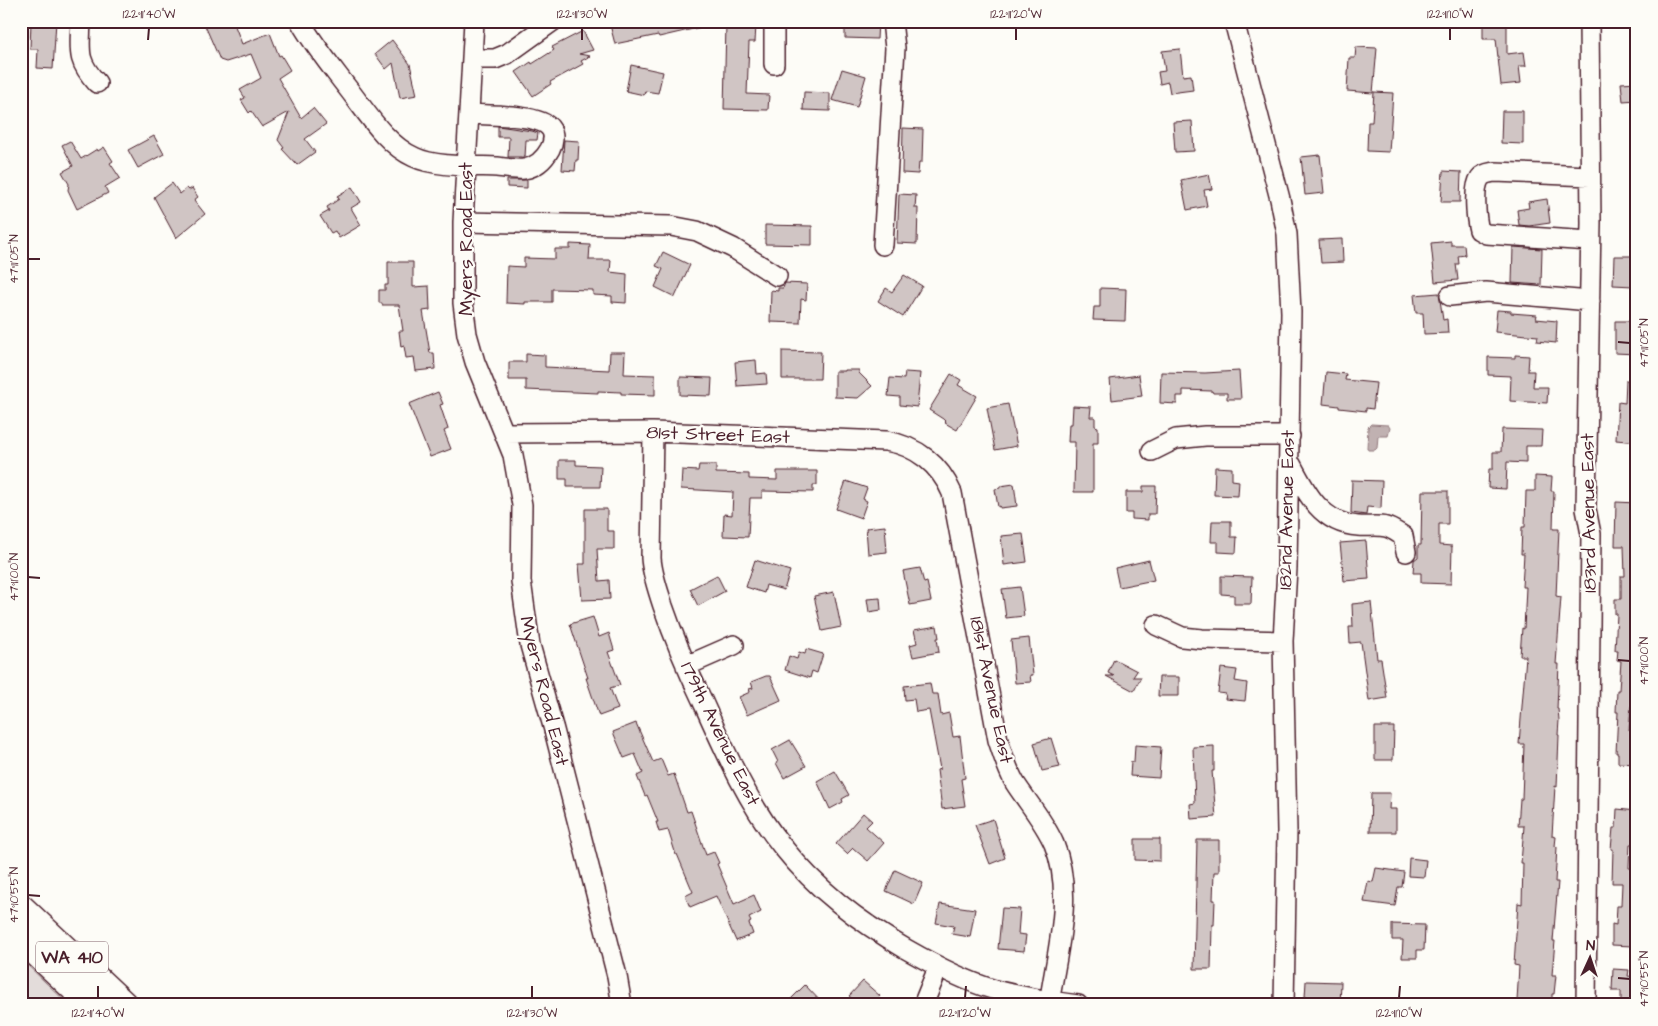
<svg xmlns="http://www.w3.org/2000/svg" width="1658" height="1026" viewBox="0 0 1658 1026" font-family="'Architects Daughter',sans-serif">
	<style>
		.green { fill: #e3dcda; stroke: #967e82 }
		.water { fill: #c0b1b1; stroke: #91777b }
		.building { fill: #d0c5c4; stroke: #4a1f2b }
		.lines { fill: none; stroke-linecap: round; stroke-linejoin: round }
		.minor-casing { stroke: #4a1f2b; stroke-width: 22 }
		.highway-casing { stroke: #4a1f2b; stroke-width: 31 }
		.minor { stroke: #fdfcf7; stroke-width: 19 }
		.highway { stroke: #fdfcf7; stroke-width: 28 }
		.ticks { fill: none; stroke: #4a1f2b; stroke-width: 2 }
		.labels { text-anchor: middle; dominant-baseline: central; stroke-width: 4.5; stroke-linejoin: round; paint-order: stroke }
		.shield { fill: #fdfcf7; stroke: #806168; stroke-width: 1 }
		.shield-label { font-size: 18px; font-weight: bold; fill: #4a1f2b }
		.street-label { font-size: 19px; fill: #4a1f2b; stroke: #fdfcf7 }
		.neatline { fill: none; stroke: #4a1f2b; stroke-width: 2 }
		.ticks-label { font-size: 12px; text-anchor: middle; fill: #4a1f2b }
	</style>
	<rect width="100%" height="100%" fill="#fdfcf7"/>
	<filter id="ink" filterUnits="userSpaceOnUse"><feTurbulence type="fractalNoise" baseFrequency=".02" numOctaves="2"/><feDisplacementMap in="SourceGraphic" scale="10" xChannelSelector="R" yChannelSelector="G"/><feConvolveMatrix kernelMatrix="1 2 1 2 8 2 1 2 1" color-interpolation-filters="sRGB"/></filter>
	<g filter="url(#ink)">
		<!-- green -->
		<path class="green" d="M21,959L69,1005H21Z"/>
		<!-- water -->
		<path class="water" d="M1371,424L1388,425L1390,428L1388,436H1378L1377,448L1375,450H1368L1367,448L1368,427Z"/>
		<!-- building -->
		<path class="building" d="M31,21H56L53,69L37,68L38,49H30Z
			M203,21H233L242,44L270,33L279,56L281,55L290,70L278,78L301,118L313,108L326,124L305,139L315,152L297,165L282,149L284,148L278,140L289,112L262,127L251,111L249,113L241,100L245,98L240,90L261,78L251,54L226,62L220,60Z
			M609,21H706V26L659,37L658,35L615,44Z
			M845,21H878L877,39L845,38Z
			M1483,21H1507V54L1524,52L1526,66H1519L1521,83L1501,85L1496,39H1483Z
			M726,24L756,25L755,42H749L747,94L769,95L768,110L724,109Z
			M583,31L593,50L579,54L590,56L581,61L583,64L550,82L551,84L533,96L516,72L531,62L532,64L554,50L552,47Z
			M392,40L410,64L417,95L400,98L393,63L386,69L375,54Z
			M1356,47L1377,48L1373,93L1347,91L1349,58H1355Z
			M1180,49L1183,76L1191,75L1193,90L1170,93L1168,82L1160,84L1158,72L1165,71L1162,51Z
			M631,65L663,72L658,93L645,91L644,95L626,91Z
			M842,69L866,76L857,107L832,100Z
			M1637,82V100L1623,101L1621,83Z
			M804,92L830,93V111L803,110Z
			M1374,92L1393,93L1389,152L1367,151L1368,122H1372Z
			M1502,111H1523V144L1501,143Z
			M1192,121L1194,151L1175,152L1173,122Z
			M498,126L532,131L538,133L537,140H526L525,157H508L509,137H498Z
			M903,128L923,129L922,162H919L918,174L902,173Z
			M154,136L164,154L138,168L128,150Z
			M564,140L579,141L578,160H576L575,171L562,170Z
			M70,141L81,159L97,149L98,151L104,147L113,161L110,163L120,178L105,187L108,193L77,209L68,190L69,184L62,172L73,166L62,145Z
			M1320,155L1324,193L1305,195L1301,157Z
			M1443,171L1461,172L1460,202H1441Z
			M1209,174L1212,189L1204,190L1207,206L1187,210L1181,180Z
			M507,180H527V188L507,187Z
			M172,183L180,194L187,188L189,190L192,188L198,197L194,200L205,214L176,238L154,197Z
			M352,187L361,202L351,208L361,225L339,238L335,231L331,233L320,216L329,211L327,207L339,199L337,196Z
			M899,194L916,195L915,208H918L917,244L897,243Z
			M1547,199L1550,223L1529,226L1519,225L1517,210L1529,208L1528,202Z
			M765,225L812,226V245L765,244Z
			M1342,239L1343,262L1321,263L1319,240Z
			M1451,241V245H1464L1465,255L1458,256L1459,264H1456L1458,280L1435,282L1431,243Z
			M570,244L590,245L589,260H611L610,272L627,274L626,303L612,302V296L593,295V290L552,289V302H525V304L506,303L507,266L524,267V258L555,259V249H570Z
			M1513,247L1542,249L1541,285L1512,283Z
			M663,252L690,265L675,297L655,287L663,269L656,266Z
			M1614,256H1634L1633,286L1613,285Z
			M388,262H413V287L429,286L430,310L423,311L430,353H434L435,369L416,371L414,357L406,358L404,346L401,347L399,331H403L399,305H382V303H379V290H385V285H388Z
			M904,275L922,286L903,317L878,301L886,288L892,292Z
			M785,283L807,284L806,300L801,299L800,323L770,322L771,290L778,291V288H783Z
			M1100,288L1126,289L1125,321L1093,320L1094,307H1100Z
			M1439,293L1443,320L1447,319L1448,333L1424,334L1423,313H1416L1414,295Z
			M1497,310L1511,311V313L1537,315L1536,319L1557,321L1556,343L1537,341L1538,336L1495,332Z
			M1615,321H1636V354L1615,353Z
			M782,351L821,352L820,379H782Z
			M610,352H625L624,374L655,375V395L621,394V392L598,391V393L526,390V380H509V362H526V354L545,355V367L609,370Z
			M1515,355L1529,356L1528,371H1534L1533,387H1548L1547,403L1510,401L1511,376L1488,375V357L1515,358Z
			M756,360L757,374L766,373L767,384L737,386L735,362Z
			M845,370H859V373L872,386L858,398L835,397V371H845Z
			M1239,371L1241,399H1227V393H1213L1212,391L1183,390V396H1177V404L1160,403L1161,372L1205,373Z
			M905,372L920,373L917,407L900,405V397L888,396L890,378L904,379Z
			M1326,372L1346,374L1345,380L1376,383L1373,409L1366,408V411L1339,408V406L1323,404Z
			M951,374L961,380L958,385L977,396L957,430L945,423L946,422L943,419L929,410Z
			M1139,375L1142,396L1112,400L1110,379Z
			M680,377L712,378L711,396L680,395Z
			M1626,380L1637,381V442L1616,440L1618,402L1625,403Z
			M438,392L443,404L440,405L448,429L444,431L451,449L430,457L409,404Z
			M1008,404L1017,446L995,450L987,408Z
			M1073,406L1091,407L1090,417H1095V426L1098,427V443H1093V492H1074L1075,442H1068L1069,424H1072Z
			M1502,429L1542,430L1541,446H1526V463L1507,462L1506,489L1488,488L1489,469H1493V452H1501Z
			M559,460H576V465L601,466L600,487H567V479H559Z
			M699,465H716V473L749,474V479L777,480V471H817V485H813V492L762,491V498H750L748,537L723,536L724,514L732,515L733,492L681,489L682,470L698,471Z
			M1215,467L1232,468V480L1239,481L1238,496L1214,495Z
			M1535,476L1552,477L1551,491H1554L1553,529H1559L1556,596L1561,597L1556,664H1559L1557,709H1558L1559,720L1558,735H1559L1557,787L1555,786L1552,836L1556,837L1555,846L1557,847L1555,882H1558L1553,941H1555L1552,975H1556L1554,994H1552V1004L1517,1001L1519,966L1514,965L1518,903L1522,904L1523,863H1521L1524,826H1518L1520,799H1522L1524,744H1519L1526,656H1520L1522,628L1524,629L1526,587H1522L1524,554H1521L1522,527H1525L1526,491H1535Z
			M1352,480L1382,481L1381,508L1367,507L1366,515L1351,513Z
			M846,481L867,488L863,499L867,501L861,518L836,509Z
			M1014,484L1017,506L1000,508V506L998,507L995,489L1000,488V486Z
			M1143,486H1156L1155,514H1148V520L1132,519V513H1126V492H1143Z
			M1422,491H1448V524H1439V545L1452,546L1451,584L1421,583V573H1413L1414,560L1418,557V545H1421Z
			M1616,502L1637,503V707L1631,706L1629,730H1631V736H1637V764L1618,763V753H1616L1618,712H1616L1617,690H1619L1621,661L1617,660L1618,650H1615L1617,614H1615V599H1621V576H1625L1624,546H1615Z
			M585,509H607V531H614V549H597L599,581L609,580L610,599L582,600L579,564H585Z
			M1212,521H1231V537H1237L1236,553L1218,552V542H1211Z
			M885,526L887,552L868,554L866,528Z
			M1023,534L1027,562L1004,565L1001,536Z
			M1366,541L1369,579L1344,581L1340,543Z
			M755,560L790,571L784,590L766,585L764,593L746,587Z
			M1149,560L1154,580L1119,587L1115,568Z
			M920,568L924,583L927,582L931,601L910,605L903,571Z
			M717,575L725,591L698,606L690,589Z
			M1221,576L1252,577L1251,604H1234V595L1221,594Z
			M1020,587L1024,616L1006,618L1002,589Z
			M834,592L841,627L822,631L814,596Z
			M880,598L881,610L869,612L867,599Z
			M1371,602L1377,659H1381L1387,698L1369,701L1361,642L1350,643L1349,627H1353L1352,604Z
			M593,617L599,637L609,633L614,650L608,652L620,685L610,688L618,709L599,716L586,678H588L570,624Z
			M937,626L939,638H937L939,652L913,657L910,645L917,643L914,630Z
			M1029,638L1033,675H1030L1031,682L1015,683L1011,640Z
			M806,649L823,654L817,673L812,671L810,678L785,670L789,656L797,659L799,652L805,654Z
			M1114,659L1137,671L1133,677H1141L1134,691L1106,676H1114L1108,673Z
			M1221,668L1237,670L1235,681L1247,683L1245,701L1225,699L1226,694L1218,693Z
			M766,676H770L781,700L747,715L739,697L750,692L749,689L753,688L751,682Z
			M1159,677H1179V696H1158Z
			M930,683L932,694H938L941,715L949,713L953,737L960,736L965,778L961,779L965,806L942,809L937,770L940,769L929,710L916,712L914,699L905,700L904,686Z
			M636,723L653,762L661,759L668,776L674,774L687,812L691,811L706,855L714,852L719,863L717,864L734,904L754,895L761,912L749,918L751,922L749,923L753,934L736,941L716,896L690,907L685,896L693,892L677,854L676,855L668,830L659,832L656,822H658L647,795L645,796L637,776L643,773L635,754L624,758L613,732Z
			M1375,727H1394L1393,760H1375Z
			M1051,738L1060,767L1042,771L1034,743Z
			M790,740L806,766L784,778L776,763L778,762L772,750Z
			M1135,745L1161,747L1159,778L1130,776L1131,762H1134Z
			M1214,746V771H1212L1216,817L1191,819L1190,804L1195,803L1193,747Z
			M835,771L849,795L842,799L843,802L830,809L817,781Z
			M1371,793H1390L1389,809H1396V832H1370Z
			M1617,809L1637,811V844H1630L1629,868H1637V941H1632V946L1612,945V924L1616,925L1617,906H1621L1622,883H1612L1613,849H1611L1613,828H1616Z
			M863,813L872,821L866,827L884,843L868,861L853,848L847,854L836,844Z
			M993,819L1005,858L990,864L975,825Z
			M1135,839H1160V861L1135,860Z
			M1197,840H1219V872H1214L1213,900H1215L1214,925H1212L1211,969H1194Z
			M1409,858L1426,860L1424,877L1408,876Z
			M1376,868L1404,872L1402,887H1398L1395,906L1364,902L1368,881L1373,882Z
			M895,870L923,883L914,904L886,891Z
			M940,904L975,909L970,937L952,934L954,926L936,923Z
			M1002,908L1020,909L1018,934L1026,935L1024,951L998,949Z
			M1392,924L1425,925L1424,950H1417V958H1402L1403,940H1392Z
			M1613,969L1629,970L1628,976L1637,977V1005L1621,1004V991H1612Z
			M863,981L880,996L872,1005H859L849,996Z
			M1306,981L1341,982L1340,1005H1311V997H1305Z
			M805,985L824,1005H785Z"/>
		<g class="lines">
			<defs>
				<path id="minor" d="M81,21C80,51 76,60 97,83
					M300,21C313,44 330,65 346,86C366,111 385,144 414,157C434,167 474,166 497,167C505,168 515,170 524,169C536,167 544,160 550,149C553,143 555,134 550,128C540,114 486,115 469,114
					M474,21L463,222V303L467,334L475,362L513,455L522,505L521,581L530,645L554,730L617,976L622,1005
					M774,21V64
					M1234,21L1280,199L1287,234L1291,312L1287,568L1283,641L1287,831L1284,1005
					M472,59H495L507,54L553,21
					M463,222L671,226L697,231L733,248L777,276
					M1590,241L1486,234L1479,230C1476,219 1473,188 1480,178C1484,173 1490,173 1495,172L1590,176
					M883,245L895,48L892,21
					M1450,296L1486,292L1590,301
					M653,432L651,558C652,574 658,590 663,606C674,638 687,669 702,700C724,749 748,804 782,846C817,890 858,921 906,949C934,965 962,980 992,989C1020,997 1049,1001 1078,1005
					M504,433L653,432L886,441C917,446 940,465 952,493L998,740C1003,755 1007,769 1015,783C1028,803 1044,821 1054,844C1075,895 1056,953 1049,1005
					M1152,451L1176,439L1205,436H1290
					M1291,464C1306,493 1322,524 1358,526C1367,527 1377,525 1386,527C1391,528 1398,533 1403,536L1406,552
					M1156,625L1182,637L1202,639L1283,641
					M686,666L734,645
					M923,1005L938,968
					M1586,1005L1591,534L1586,509L1591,223L1589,21"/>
				<path id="highway" d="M21,909L123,1005
					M21,937L93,1005"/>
			</defs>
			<!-- minor casing -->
			<use href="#minor" class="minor-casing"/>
			<!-- highway casing -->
			<use href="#highway" class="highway-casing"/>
			<!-- minor -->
			<use href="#minor" class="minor"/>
			<!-- highway -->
			<use href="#highway" class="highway"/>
		</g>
	</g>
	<!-- ticks -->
	<path class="ticks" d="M148,40L149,28M582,40V28M1016,40V28M1450,40V28M28,259H40M1618,342L1630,343M28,577L40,578M1618,660L1630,661M28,895L40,896M1618,978L1630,979M98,998V986M532,998V986M965,998L966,986M1399,998L1400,986"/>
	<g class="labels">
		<!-- shield labels -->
		<rect class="shield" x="36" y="941.5" width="72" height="31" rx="4"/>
		<g class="shield-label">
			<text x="72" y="957">WA 410</text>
		</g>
		<!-- street labels -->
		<g class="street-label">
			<text transform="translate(466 239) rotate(-90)">Myers Road East</text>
			<text transform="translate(718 435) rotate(2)">81st Street East</text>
			<text transform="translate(1287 510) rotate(-89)">182nd Avenue East</text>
			<text transform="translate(1589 513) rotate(-91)">183rd Avenue East</text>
			<text transform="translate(991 690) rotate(78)">181st Avenue East</text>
			<text transform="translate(544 691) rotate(76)">Myers Road East</text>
			<text transform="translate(720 734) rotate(64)">179th Avenue East</text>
		</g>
	</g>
	<!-- margin -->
	<rect width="1658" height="1026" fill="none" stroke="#fdfcf7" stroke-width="55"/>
	<!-- north arrow -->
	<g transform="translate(1590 958) rotate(3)" stroke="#fdfcf7" stroke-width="4" paint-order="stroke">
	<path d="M0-4L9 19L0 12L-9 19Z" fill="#4a1f2b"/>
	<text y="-8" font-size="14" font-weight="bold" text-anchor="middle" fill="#4a1f2b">N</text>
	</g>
	<rect x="28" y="28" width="1602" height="970" class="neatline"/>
	<g class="ticks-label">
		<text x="149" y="18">122°11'40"W</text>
		<text x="582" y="18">122°11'30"W</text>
		<text x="1016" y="18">122°11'20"W</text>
		<text x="1450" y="18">122°11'10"W</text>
		<text transform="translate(14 259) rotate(-90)" y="4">47°11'05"N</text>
		<text transform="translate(1644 343) rotate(-90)" y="4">47°11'05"N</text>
		<text transform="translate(14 577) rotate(-90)" y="4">47°11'00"N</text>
		<text transform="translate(1644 661) rotate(-90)" y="4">47°11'00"N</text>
		<text transform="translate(14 895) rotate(-90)" y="4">47°10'55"N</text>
		<text transform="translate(1644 979) rotate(-90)" y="4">47°10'55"N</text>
		<text x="98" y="1017">122°11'40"W</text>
		<text x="532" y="1017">122°11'30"W</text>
		<text x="965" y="1017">122°11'20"W</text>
		<text x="1399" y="1017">122°11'10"W</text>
	</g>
</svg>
